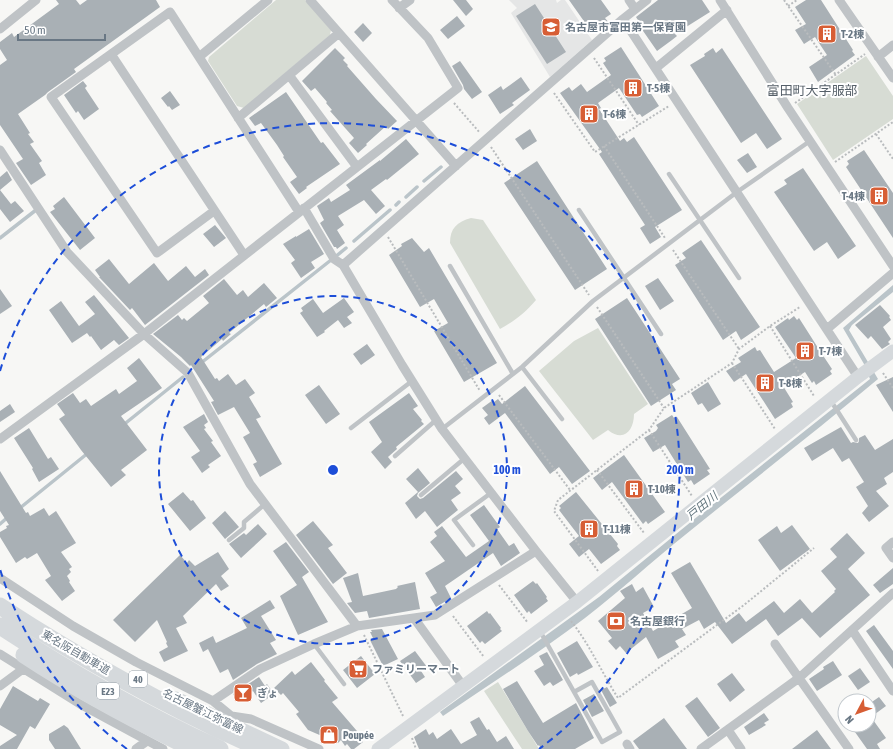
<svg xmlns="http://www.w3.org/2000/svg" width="893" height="749" viewBox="0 0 893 749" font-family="'Asap Condensed','Noto Sans JP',sans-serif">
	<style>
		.built { fill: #e5e6e6 }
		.green { fill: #d7dcd4 }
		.water { fill: #bac4c9 }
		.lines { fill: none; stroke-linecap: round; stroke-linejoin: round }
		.stream { stroke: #bac4c9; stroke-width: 3.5 }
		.building { fill: #a9b0b5 }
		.path { stroke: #b9bcbe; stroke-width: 2; stroke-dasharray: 2 2; stroke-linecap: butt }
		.lane { stroke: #bfc3c6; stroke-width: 4.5 }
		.street { stroke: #bfc3c6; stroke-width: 9 }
		.secondary { stroke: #d5d9dc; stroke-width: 13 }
		.primary { stroke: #d5d9dc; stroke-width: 15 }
		.highway { stroke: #d5d9dc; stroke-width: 17 }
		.ring { fill: none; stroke: #1d4ed8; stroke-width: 2; stroke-dasharray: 7 5 }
		.labels { text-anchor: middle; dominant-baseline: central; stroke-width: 4; stroke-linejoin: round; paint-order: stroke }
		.shield { fill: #fff; stroke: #96a0a9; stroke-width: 1 }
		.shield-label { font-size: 10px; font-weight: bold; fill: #697784 }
		.poi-label { font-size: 11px; font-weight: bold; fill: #697784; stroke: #fff; text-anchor: start }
		.street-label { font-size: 11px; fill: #697784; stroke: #fff }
		.water-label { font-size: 12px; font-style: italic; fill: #64777f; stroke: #fff }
		.quarter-label { font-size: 13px; fill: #566069; stroke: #fff }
		.centre { fill: #1d4ed8; stroke: #fff; stroke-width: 2 }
		.ring-label { font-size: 12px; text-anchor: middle; font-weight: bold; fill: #1d4ed8; stroke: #fff; stroke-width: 4; stroke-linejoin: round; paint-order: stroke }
	</style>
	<rect width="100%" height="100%" fill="#f7f7f5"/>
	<!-- built -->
	<path class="built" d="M509,0H556L557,3L561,0H565L592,40L550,77L511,13L517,8Z"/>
	<!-- green -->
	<path class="green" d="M276,0H305L331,30L330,35L244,108L237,106L208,61L209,57Z
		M866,56L893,96V119L833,160L797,104Z
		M471,218L483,220L536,300C525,313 516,320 500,329L450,243C450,228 457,222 471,218Z
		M598,328L648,404L634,414C634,430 624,443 608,430L593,440L539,371L574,341Z
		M498,682L539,749H522L484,691Z"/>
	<!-- water -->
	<path class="water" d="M893,285V292L852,325L849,330L878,379C815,432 749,483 685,535C651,562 619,592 585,618C539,653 490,684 443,716L440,712L599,597L703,512L870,379L864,364L843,328Z"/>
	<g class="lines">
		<!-- stream -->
		<path class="stream" d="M424,181L441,167
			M406,197L417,187
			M396,205L399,202
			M0,238L36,210
			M354,241L390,210
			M335,257L346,248
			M201,363L331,260
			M122,426L183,377
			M20,508L88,453
			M0,524L8,517"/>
	</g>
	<!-- building -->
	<path class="building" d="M56,0H76L80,5L87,0H156L160,7L74,69L76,72L48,92L45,95L18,114L30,133L28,134L34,142L30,144L42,161L39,163L46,175L31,185L16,163L23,159L0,125V65L7,60L0,49V42L12,33L14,37L59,4Z
		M453,0H466L473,9L466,16Z
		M569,0H601L611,14L605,18L609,23L593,34Z
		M658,0H702L710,12L675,34L677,36L672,40L657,51L641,28L642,27L636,17Z
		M806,0H821L853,50L852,51L855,55L818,82L809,67L827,55L815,37L804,44L795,30L806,24L795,7Z
		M535,4L566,52L547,64L516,16Z
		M457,16L465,26L448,39L440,30Z
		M363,23L372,33L363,42L354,32Z
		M621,47L659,106L642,117L640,114L637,115L619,88L598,103L601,108L599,109L620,141L624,138L627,142L634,137L682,210L655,227L661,237L650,244L640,228L645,225L599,154L602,152L560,93L569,87L572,91L581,84L587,92L611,75L603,63L606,61L604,58Z
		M335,48L345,58L343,60L348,65L347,66L376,99L397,121L388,129L386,126L366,144L367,145L358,153L349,143L354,138L330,111L332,110L326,103L327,102L315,88L311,91L302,81Z
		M713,48L716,53L722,48L782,139L767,149L756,133L741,143L690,65L705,56L704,54Z
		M460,61L482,92L472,99L464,89L463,85L452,66Z
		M521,77L530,90L512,103L514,105L500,114L488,95L501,86L503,90Z
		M83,81L87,86L85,88L99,109L84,120L78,111L76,113L64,95Z
		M170,91L180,105L172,110L169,106L168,107L161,98Z
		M286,92L321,143L323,142L340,164L306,187L307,188L299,194L290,182L297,177L283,157L284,156L277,145L261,123L255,126L249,118Z
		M530,129L537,141L523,150L515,139Z
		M406,139L419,154L387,180L386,179L371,190L385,206L376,214L364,200L338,216L344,225L337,230L345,243L337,249L336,247H334L320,223L324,220L317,206L329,198L331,202L350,190L346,185L380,160V161Z
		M864,150L893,193V238L846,167L849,164L847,161Z
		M748,153L757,167L747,173L737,160Z
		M537,161L607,269L575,290L504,183Z
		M803,168L856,246L838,259L827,242L814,251L774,192L787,184L784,180Z
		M7,171L12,180L0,190V177Z
		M0,190L11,204L15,201L24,211L10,222L0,209Z
		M64,197L95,238L80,250L50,212L55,209L53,206Z
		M215,225L226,238L214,247L203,234Z
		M309,229L324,254L311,262L315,268L301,278L291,263L295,260L283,244L296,236V237Z
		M412,238L424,252L429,248L497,363L464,382L434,331L448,323L434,299L420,307L389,255L402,246L401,244Z
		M701,240L760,327L741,340L736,331L723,340L675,265L686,258L682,253Z
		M109,259L129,284L154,263L168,281L186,266L195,277L205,269L209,275L145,325L132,308L130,310L99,277H100L95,270Z
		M658,278L674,301L660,310L645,286Z
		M224,279L237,295L243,290L248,297L264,283L277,298L266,307L264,304L229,333L231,334L223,341L222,339L201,357L215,379L217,378L219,381L228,374L236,385L245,379L255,393L249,397L261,417L256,419L282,464L260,477L253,464L257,462L243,437L250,433L234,407L218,415L211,402L214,401L191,365L190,366L181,357L153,334L178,315L182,320L184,318L187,321L209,303L203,296Z
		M0,289L12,306L0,314Z
		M94,295L129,338L119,345L114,340L101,350L91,336L90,337L87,333L72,343L49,310L61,301L79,326L95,314L85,302Z
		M344,298L354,312L347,317L352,323L344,328L338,320L324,331L325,332L317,337L300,313L303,311L301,308L313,299L323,313Z
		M627,298L680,379L672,384L676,390L651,406L595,319Z
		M880,305L890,316L889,317L891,320L883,327L891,339L888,342L890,344L882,349L871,336L868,339L855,325Z
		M794,316L797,320L799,318L820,351L832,369L830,371L832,374L816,385L814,381L812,383L805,372L783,386L793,402L791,403L793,407L775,419L746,374L734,382L726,371L741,362L738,358L755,347L757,351L760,350L774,372L796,358L775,327L788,318L789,320Z
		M367,344L375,355L361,365L353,354Z
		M139,358L162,388L121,416L147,450L121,470L126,475L111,487L81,450L59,419L65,415L57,404L73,393L80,403L86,399L91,406L116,389L119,394L137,381L127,368Z
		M893,377V412L876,385Z
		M708,382L721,404L708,412L702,403L698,405L691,393Z
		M319,385L340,414L326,424L305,395Z
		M525,386L590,471L572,484L559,467L550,474L505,413L489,425L484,418L488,415L482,408L493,400L494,402L498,399L502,404Z
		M409,393L418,406L413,409L422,420L421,421L424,424L396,447L397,449L388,457L392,462L385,469L371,452L382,442L369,422Z
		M10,404L15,412L0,422V411Z
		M204,414L208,422L204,425L206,428L204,429L213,441L211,442L221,456L208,465L210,467L202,473L191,457L200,451L183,427Z
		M672,415L674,418L677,417L710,469L707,470L710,474L694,485L691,480L688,482L665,445L653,452L644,438L656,431L658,428L656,425Z
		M841,427L851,443L853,442L858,443L859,441V438L865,435L875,450L893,439V472L884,478L887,484L876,491L889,506L869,522L862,513L868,506L856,487L864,482L849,458L842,462L833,448L812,461L804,448Z
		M29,428L48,459L51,457L59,469L39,482L32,469L33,468L14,438Z
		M624,455L665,512L648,524L646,521L643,524L612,482L602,490L593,478Z
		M418,468L430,483L418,493L417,496L420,499L423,498L456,471L463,479L455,486L461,493L451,500L458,510L437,527L425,511L416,519L405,503L418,492L406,479Z
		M0,471L26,513L28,512L30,516L44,508L49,516L56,511L76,543L61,552L72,567L69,569L71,572L67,576L70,581L69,582L75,591L62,601L45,580L51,576L37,553L27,559L25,557L16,563L0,537V532L7,528L6,526L9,525L0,511Z
		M183,492L191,501L193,500L206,518L190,531L168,504Z
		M576,492L618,544L617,546L620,550L601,564L589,549L579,557L569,544L579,536L559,510L561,508L559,506Z
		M484,505L500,527L497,529L509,546L514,543L520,553L501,566L493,553L445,586L451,598L436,607L430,597L437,593L425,573L445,561L430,542L437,536L434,532L442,526L466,557L489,541L470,515Z
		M225,511L239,527L225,539L212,523Z
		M313,521L333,545L328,548L347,573L333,584L296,535Z
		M258,524L267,534L241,558L229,544L244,533L246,535Z
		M792,525L810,549L780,571L758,540L777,526L781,533Z
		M847,533L865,553L848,569L870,595L820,638L802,618L778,636L766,619L732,644L715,622L704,629L699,620L682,629L686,635L675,641L679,647L658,659L646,637L626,653L620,646L616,650L608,641L612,638L598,621L625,598L620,591L632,584L636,592L643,587L654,607L643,613L653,631L692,608L671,573L690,562L726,623L739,613L746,622L774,601L784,613L800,599L812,613L835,592L834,591L836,589L821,571L837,557L830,549Z
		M286,542L309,572L302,577L328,622L298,635L280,596L297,585L273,551Z
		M218,552L229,569L221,576L229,586L221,591L216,584L183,616L187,623L176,628L188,651L164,662L159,652L168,647L166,643L167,642L157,620L135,642L113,620L180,555L187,563L189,560L195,566Z
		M893,568V584L880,593L873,585Z
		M358,573L363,596L396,589L398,587L397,586L415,582L420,609L369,618L367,611L355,613L347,603L352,602L343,578Z
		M533,581L536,584L537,583L547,597L546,598L548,601L531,614L529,611L527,613L514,595Z
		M270,600L275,608L261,616L276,640L270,643L277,654L257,664L233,680L228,669L220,673L208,649L203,652L199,643L213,636L216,643L247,628L241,618Z
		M487,611L489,614L490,613L501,628L500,629L502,631L485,644L482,641L480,643L467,626Z
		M874,625L893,651V669L866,631Z
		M382,629L398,659L383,666L370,640L373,638L370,632H372L371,630Z
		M577,641L593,667L578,675L577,673L570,677L557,653Z
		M415,651L427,667L421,671L425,677L416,683L400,661Z
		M547,652L563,680L553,686L550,682L544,686L534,671L544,665L539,656Z
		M361,656L375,674L357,688L343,670Z
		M833,661L842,675L817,691L809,679L824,669L823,667Z
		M311,662L325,680L324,681L338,698L332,702L363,738L361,739L363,742L354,749H351L347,744L345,746L341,740L338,743L308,730L296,714L299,712L283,693L281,695L274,688L292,671L295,675Z
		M860,668L870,682L858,690L848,676Z
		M732,673L745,690L730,702L717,684Z
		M259,677L265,686L267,684L274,694L261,703L253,691L244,697L243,695L236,699L233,694Z
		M517,681L543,723L576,703L594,738L575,749H541L539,745L538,746L528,731L503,689Z
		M13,686L38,701L40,698L50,704L35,729L30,726L17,749H0V746L17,735L0,725V709Z
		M607,687L617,703L610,707L601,690Z
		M594,694L604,711L592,717L583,700Z
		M697,697L720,728L708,737L685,706Z
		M879,697L886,706L871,717L886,738L877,744L880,749H867L850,725H869V704Z
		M764,713L769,720L764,723L766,725L749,735L744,727Z
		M479,717L487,730L489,729L497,742L506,736L514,749H419L414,737L426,729L429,735L433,732L437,739L451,729L461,744L477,735L470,722Z
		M664,718L687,749H639L633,741Z
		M64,725L68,728L81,749H55L49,740V734Z
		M817,730L831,749H792Z"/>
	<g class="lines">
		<!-- path -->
		<path class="path" d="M784,0L836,75
			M788,6L797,0
			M594,58L639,125
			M554,93L595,152L669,106
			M454,103L480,133
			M795,103L865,54
			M876,134L893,159
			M604,146L665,238
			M491,147L589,295
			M835,162L893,122
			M388,237L480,391
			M673,250L739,349
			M597,307L664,408
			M770,326L814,396
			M732,363L775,429
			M883,373L893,388
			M499,395L570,490
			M649,430L692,496
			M597,470L644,533
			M598,571L554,511L558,500L649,430L664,408L732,363L739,349L770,326L800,307
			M499,585L528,623
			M453,616L484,657
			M571,621C590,645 602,673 618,698L744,605L814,548
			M364,635L403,716
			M412,738L416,749"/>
		<!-- lane -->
		<path class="lane" d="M669,174L739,278
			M579,210L661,334
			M450,266L513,374
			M522,367L562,419
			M831,401L856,440
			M351,428L412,381
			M442,429L522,367L593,301L737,192L810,141
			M395,456L436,420
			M421,495L465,458
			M229,540L244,528V522L265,504
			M473,545L454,520L491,493
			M540,631L602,742L620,732L592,682L574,692
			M314,644L344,684"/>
		<!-- street -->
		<path class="street" d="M310,0L456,166
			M629,0L635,9
			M720,0L788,108L893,266
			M839,0L893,78
			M399,8L410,0
			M623,19L858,377
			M0,29L36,0
			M111,54L244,255
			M199,57L268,0
			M878,57L893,45
			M656,68L727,10
			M289,75L357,167
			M238,118L339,33
			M0,150L67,252L144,334L188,373L250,484L357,626
			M304,208L334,259L343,265L402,365L442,429L536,551L577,602
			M214,211L157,253L51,97L170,12L299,212
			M343,265L623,19L647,0
			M827,329L893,273
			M0,439L144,334L458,88L428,38L392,0
			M893,542L886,548L893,558
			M0,578L73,626L136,662L213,701L230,715
			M414,618L463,686
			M852,630L893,691
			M775,644L849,749
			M0,654L80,704L163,749
			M0,686L23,669
			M213,701L260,669L314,644L357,626L435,615L536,551
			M225,715L251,719L319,749
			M728,730L741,749
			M627,744L630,749
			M136,749L147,741
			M701,749L799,678L893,593"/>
		<!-- secondary -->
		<path class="secondary" d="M378,749L577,602L858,377L893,351"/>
		<!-- primary -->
		<path class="primary" d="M176,699L282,749"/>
		<!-- highway -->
		<path class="highway" d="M0,606C83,660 171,709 261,749
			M0,626C70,672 144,714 220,749
			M24,655C77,690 135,721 193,749"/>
	</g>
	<!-- distance rings -->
	<g class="ring">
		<circle cx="333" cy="470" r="174"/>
		<path d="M127 749A347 347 0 0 1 0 569M0 371A347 347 0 1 1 539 749"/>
	</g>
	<!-- icons -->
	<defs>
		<symbol id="school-square" viewBox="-11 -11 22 22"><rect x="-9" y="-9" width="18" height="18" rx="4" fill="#d75e35" stroke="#fff"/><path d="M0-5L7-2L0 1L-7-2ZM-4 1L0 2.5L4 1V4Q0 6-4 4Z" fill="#fff"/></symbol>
		<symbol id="building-square" viewBox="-11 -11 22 22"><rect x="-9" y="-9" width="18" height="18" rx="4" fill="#d75e35" stroke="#fff"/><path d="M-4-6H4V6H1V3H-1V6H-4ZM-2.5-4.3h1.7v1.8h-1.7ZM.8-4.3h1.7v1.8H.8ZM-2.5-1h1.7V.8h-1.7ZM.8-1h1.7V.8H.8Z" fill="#fff"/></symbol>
		<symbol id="bank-square" viewBox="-11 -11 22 22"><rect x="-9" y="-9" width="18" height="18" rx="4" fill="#d75e35" stroke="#fff"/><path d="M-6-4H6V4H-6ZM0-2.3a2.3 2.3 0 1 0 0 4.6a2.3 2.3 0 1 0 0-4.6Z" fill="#fff"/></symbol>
		<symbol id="supermarket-square" viewBox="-11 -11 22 22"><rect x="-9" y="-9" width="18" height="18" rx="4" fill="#d75e35" stroke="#fff"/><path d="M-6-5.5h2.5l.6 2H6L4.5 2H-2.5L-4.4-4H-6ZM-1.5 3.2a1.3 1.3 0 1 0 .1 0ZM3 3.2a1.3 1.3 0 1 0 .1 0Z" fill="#fff"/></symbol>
		<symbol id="bar-square" viewBox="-11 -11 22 22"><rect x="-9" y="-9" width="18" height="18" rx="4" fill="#d75e35" stroke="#fff"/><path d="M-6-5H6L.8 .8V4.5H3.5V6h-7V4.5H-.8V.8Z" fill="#fff"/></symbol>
		<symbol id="shop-square" viewBox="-11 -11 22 22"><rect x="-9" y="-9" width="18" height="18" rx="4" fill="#d75e35" stroke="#fff"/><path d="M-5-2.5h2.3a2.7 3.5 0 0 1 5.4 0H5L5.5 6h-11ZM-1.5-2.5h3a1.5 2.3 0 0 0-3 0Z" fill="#fff"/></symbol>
	</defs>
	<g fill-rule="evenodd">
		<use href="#school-square" x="540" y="16" width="22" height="22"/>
		<use href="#building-square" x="816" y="23" width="22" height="22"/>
		<use href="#building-square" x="622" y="77" width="22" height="22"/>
		<use href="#building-square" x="578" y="103" width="22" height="22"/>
		<use href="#building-square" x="868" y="185" width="22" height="22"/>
		<use href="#building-square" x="794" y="340" width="22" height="22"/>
		<use href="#building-square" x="754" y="372" width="22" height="22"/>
		<use href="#building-square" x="623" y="478" width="22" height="22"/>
		<use href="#building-square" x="578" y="518" width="22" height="22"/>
		<use href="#bank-square" x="605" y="610" width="22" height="22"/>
		<use href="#supermarket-square" x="347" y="658" width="22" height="22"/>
		<use href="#bar-square" x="232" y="682" width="22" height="22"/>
		<use href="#shop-square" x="318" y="724" width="22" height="22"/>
	</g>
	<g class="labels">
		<!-- shield labels -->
		<g class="shield">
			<rect x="129" y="671" width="18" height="16" rx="3"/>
			<rect x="97" y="683" width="22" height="16" rx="3"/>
		</g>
		<g class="shield-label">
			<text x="138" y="679">40</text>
			<text x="108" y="691">E23</text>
		</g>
		<!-- poi labels -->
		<g class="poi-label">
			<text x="565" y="27">名古屋市富田第一保育園</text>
			<text x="841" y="34">T-2棟</text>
			<text x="647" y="88">T-5棟</text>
			<text x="603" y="114">T-6棟</text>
			<text x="865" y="196" text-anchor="end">T-4棟</text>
			<text x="819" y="351">T-7棟</text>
			<text x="779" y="383">T-8棟</text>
			<text x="648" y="489">T-10棟</text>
			<text x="603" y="529">T-11棟</text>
			<text x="630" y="621">名古屋銀行</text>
			<text x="372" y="669">ファミリーマート</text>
			<text x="257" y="693">ぎょ</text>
			<text x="343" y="735">Poupée</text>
		</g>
		<!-- street labels -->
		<g class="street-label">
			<text transform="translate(76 652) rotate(30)">東名阪自動車道</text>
			<text transform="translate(203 711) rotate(26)">名古屋蟹江弥富線</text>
		</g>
		<!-- water labels -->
		<g class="water-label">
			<text transform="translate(702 506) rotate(-39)">戸田川</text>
		</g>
		<!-- quarter labels -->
		<g class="quarter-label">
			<text x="812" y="90">富田町大字服部</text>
		</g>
	</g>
	<circle cx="333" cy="470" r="6" class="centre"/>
	<g class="ring-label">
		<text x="507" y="474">100 m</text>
		<text x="680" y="474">200 m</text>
	</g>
	<!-- north arrow -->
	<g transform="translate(857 713) rotate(229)"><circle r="19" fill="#ffffff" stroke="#c3c9ce"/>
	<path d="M0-3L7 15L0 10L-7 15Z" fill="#d75e35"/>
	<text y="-6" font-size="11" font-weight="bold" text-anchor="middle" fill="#697784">N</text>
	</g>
	<!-- scale -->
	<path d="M18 34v6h87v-6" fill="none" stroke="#697784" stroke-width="2"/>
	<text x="24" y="34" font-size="12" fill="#697784" stroke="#ffffff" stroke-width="3" paint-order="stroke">50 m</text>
</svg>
